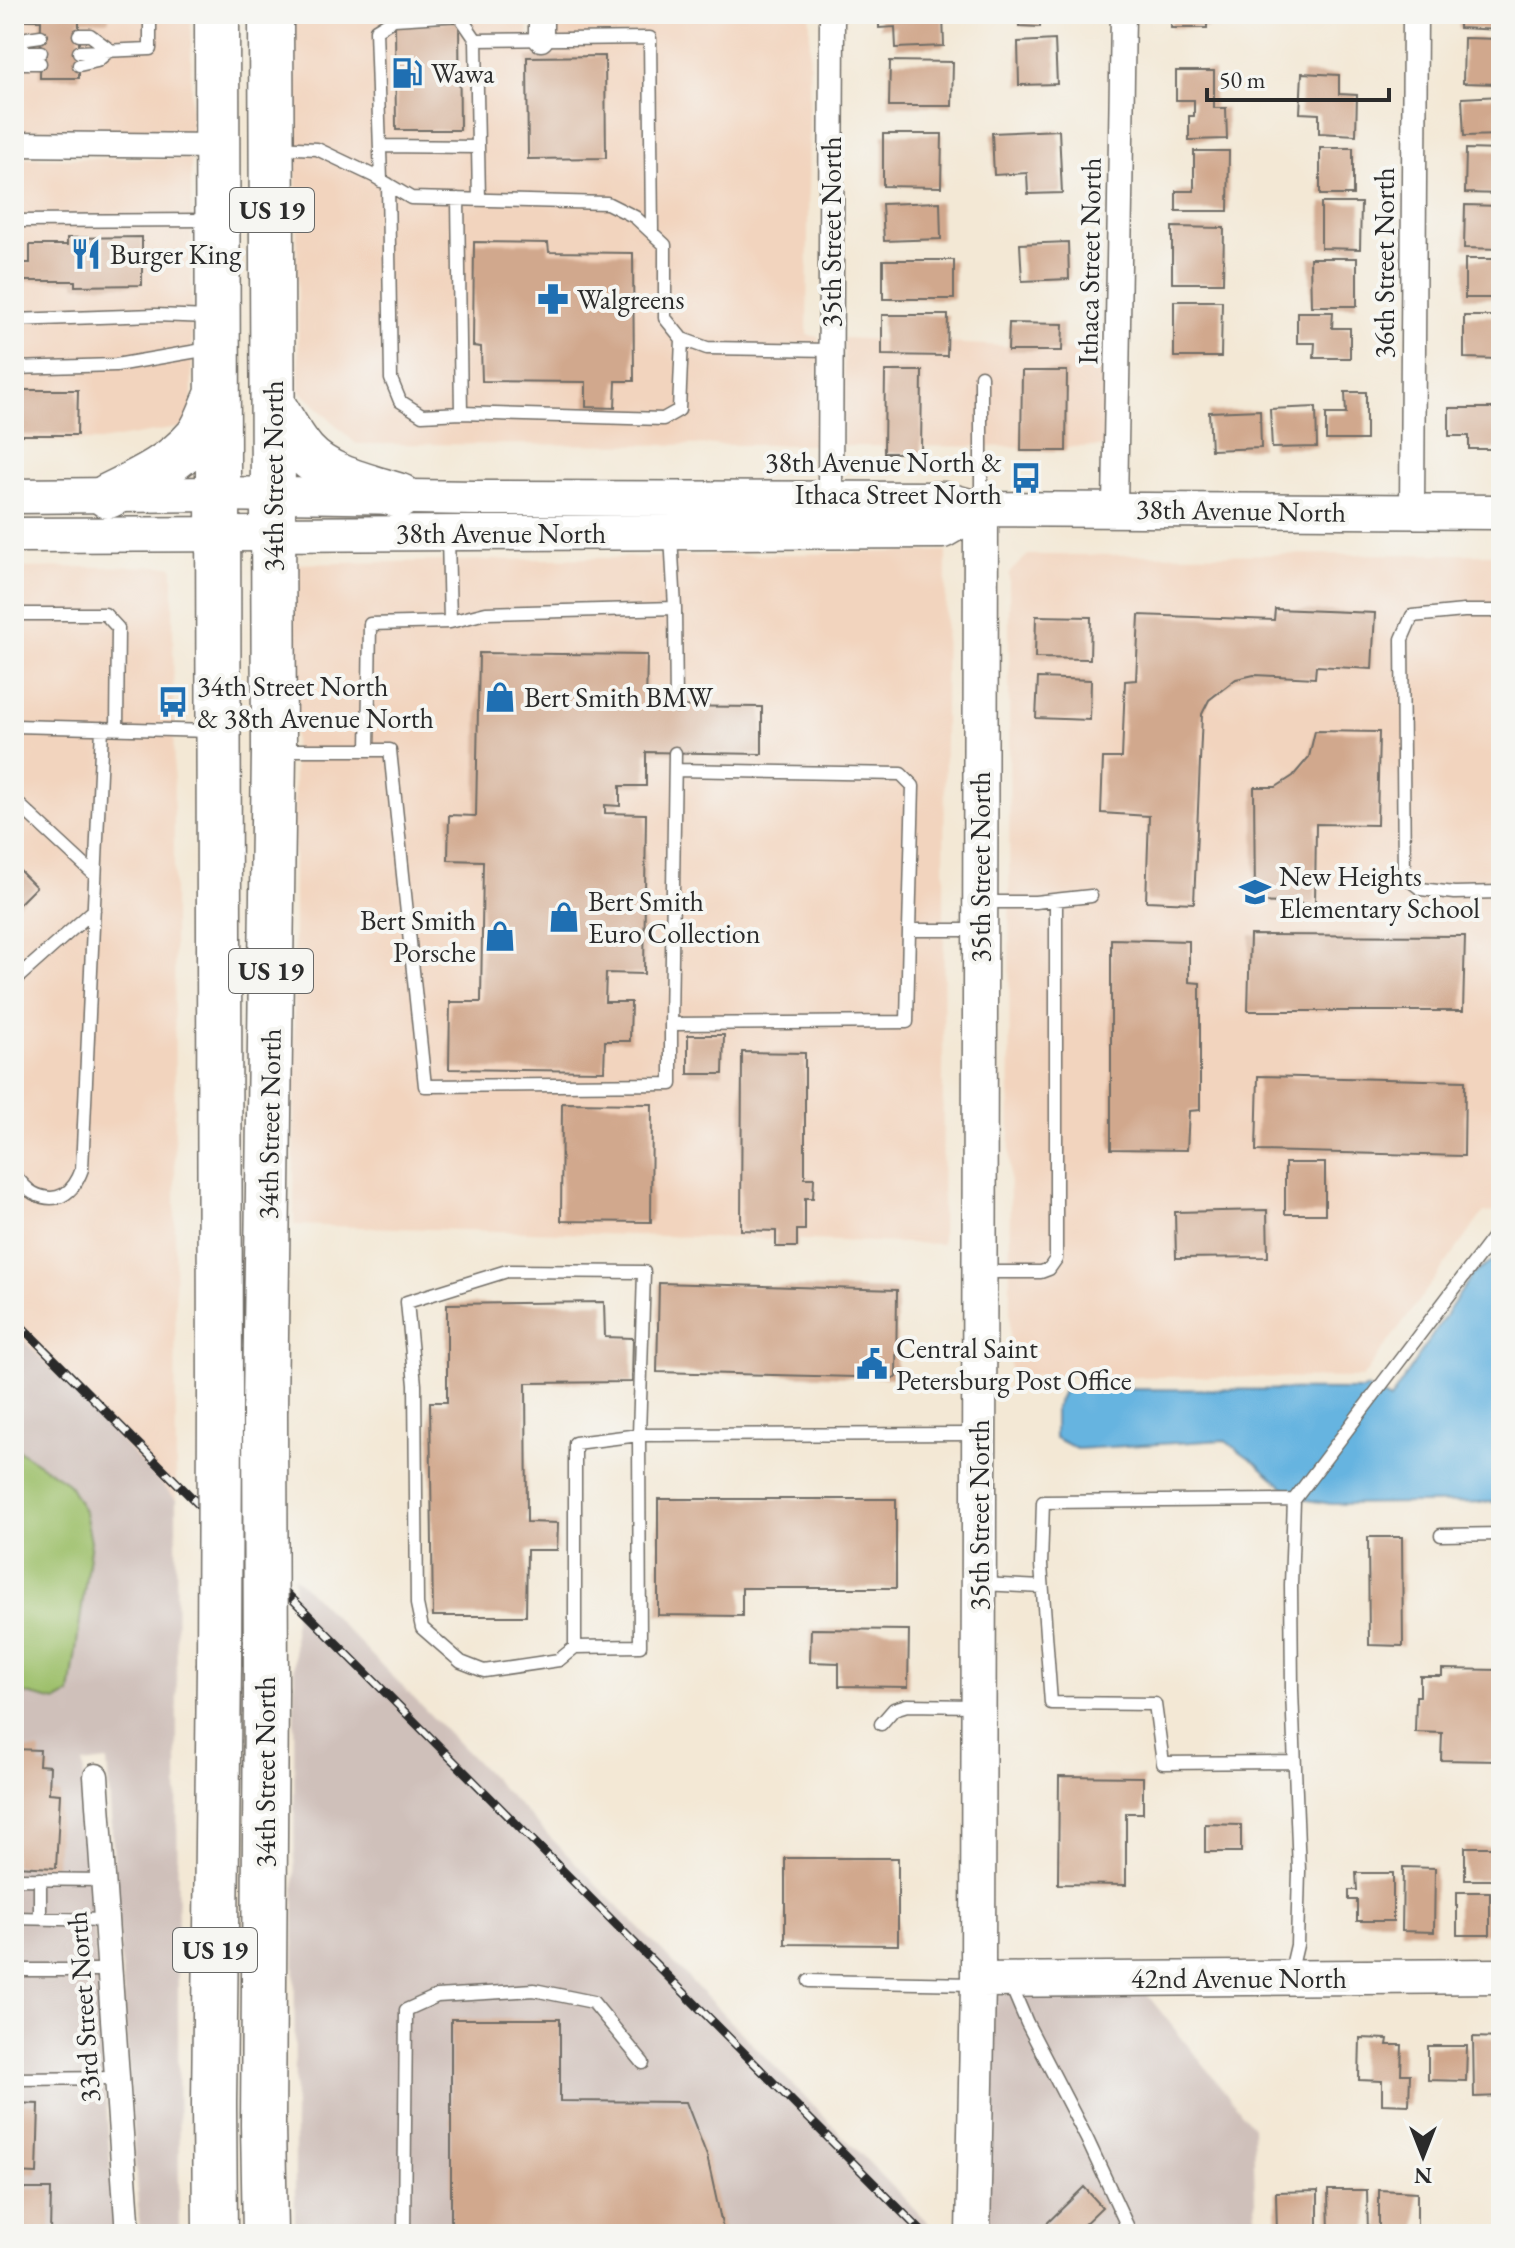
<svg xmlns="http://www.w3.org/2000/svg" width="1515" height="2248" viewBox="0 0 1515 2248" font-family="'EB Garamond',serif">
	<style>
		.built { fill: #f2d4be }
		.industrial { fill: #cfc0ba }
		.green { fill: #9cbf69; stroke: #64754a; stroke-width: 2 }
		.water { fill: #66b4e0; stroke: #487086; stroke-width: 2 }
		.building { fill: #d1a88d }
		.lines { fill: none; stroke-linecap: round; stroke-linejoin: round }
		.lane-casing { stroke: #716d66; stroke-width: 15 }
		.street-casing { stroke: #716d66; stroke-width: 27 }
		.secondary-casing { stroke: #716d66; stroke-width: 37 }
		.highway-casing { stroke: #716d66; stroke-width: 47 }
		.lane { stroke: #fff; stroke-width: 12 }
		.street { stroke: #fff; stroke-width: 24 }
		.secondary { stroke: #fff; stroke-width: 34 }
		.highway { stroke: #fff; stroke-width: 44 }
		.rail-casing { stroke: #2b2b2b; stroke-width: 9 }
		.rail { stroke: #f6f6f2; stroke-width: 6; stroke-dasharray: 18; stroke-linecap: butt }
		.highway-bridge-casing { stroke: #716d66; stroke-width: 47; stroke-linecap: butt }
		.highway-bridge { stroke: #fff; stroke-width: 44 }
		.labels { text-anchor: middle; dominant-baseline: central; stroke-width: 8; stroke-linejoin: round; paint-order: stroke }
		.shield { fill: #f6f6f2; stroke: #686867; stroke-width: 2 }
		.shield-label { font-size: 26px; font-weight: bold; fill: #2b2b2b }
		.poi-label { font-size: 28px; fill: #2b2b2b; stroke: #f6f6f2; text-anchor: start }
		.street-label { font-size: 28px; fill: #2b2b2b; stroke: #f6f6f2 }
	</style>
	<rect width="100%" height="100%" fill="#f6f6f2"/>
	<filter id="ink" filterUnits="userSpaceOnUse"><feTurbulence type="fractalNoise" baseFrequency=".0125" numOctaves="2"/><feDisplacementMap in="SourceGraphic" scale="16" xChannelSelector="R" yChannelSelector="G"/><feConvolveMatrix kernelMatrix="1 2 1 2 8 2 1 2 1" color-interpolation-filters="sRGB"/></filter>
	<filter id="wash" filterUnits="userSpaceOnUse"><feTurbulence type="fractalNoise" baseFrequency=".006" numOctaves="4" result="noise"/><feDisplacementMap in="SourceGraphic" scale="32" xChannelSelector="R" yChannelSelector="G"/><feGaussianBlur stdDeviation="1.8" result="paint"/><feColorMatrix in="noise" values="0 0 0 0 0 0 0 0 0 0 0 0 0 0 0 0 0 1.4 0 .05"/><feComposite in="paint" operator="in"/></filter>
	<g filter="url(#wash)">
		<rect width="100%" height="100%" fill="#f3e8d5"/>
		<!-- built -->
		<path class="built" d="M14,14H191V131L14,130Z
			M294,14H528V53H553V14H810L807,335L819,337L818,445L356,444L299,390Z
			M14,158L191,159L192,418L189,426L100,441H14Z
			M844,338L1105,351L1104,447L843,446Z
			M946,551L942,1244L294,1225V564Z
			M1501,554V1212L1483,1213L1362,1378L1010,1376L1009,573L1028,555Z
			M173,566L176,1499L14,1330V568Z"/>
		<!-- industrial -->
		<path class="industrial" d="M14,1330L176,1499L179,2234H140L107,1761L83,1764L115,2234H14Z
			M294,1576L939,2234H295Z
			M1145,1992L1253,2127L1256,2234H985L990,1994Z"/>
		<!-- green -->
		<path class="green" d="M14,1447L68,1483L85,1513L91,1541L70,1694L56,1701L14,1691Z"/>
		<!-- water -->
		<path class="water" d="M1501,1255V1502L1331,1504L1296,1498L1255,1462L1224,1440L1077,1449L1055,1438V1408L1064,1389L1362,1390L1367,1388L1390,1400L1472,1275Z"/>
		<g id="blocks">
			<!-- building -->
			<path class="building" d="M14,14H109V21L79,20V78H40L41,20H14Z
				M879,14H943L944,46L896,48L895,27L879,28Z
				M1019,14H1060V18L1040,17V27L1019,26Z
				M1171,14H1207V28H1171Z
				M1319,14H1356V19L1320,21Z
				M1459,14L1501,15V30L1459,28Z
				M459,22L460,130H396L395,23Z
				M1464,38L1500,39L1499,84L1463,83Z
				M1055,40L1057,84L1019,85L1018,42Z
				M605,56L606,158L528,159L527,57Z
				M890,61L953,62L952,106H889Z
				M1176,71H1214V108H1226L1227,139L1189,140V116H1194V100H1176Z
				M1302,73L1339,75V94L1357,95L1356,135L1319,133V114L1300,113Z
				M1501,96V135L1464,136L1462,98Z
				M1059,130L1062,193L1028,194L1027,173L994,175L992,133Z
				M883,134H942L941,187L883,186Z
				M1320,148H1353V195H1320Z
				M1466,149L1501,150V194L1465,193Z
				M1194,151H1229L1228,211H1176V191H1194Z
				M940,202L941,239L884,241L882,204Z
				M1321,203H1361L1360,249L1321,248Z
				M1465,205L1501,206V249L1464,248Z
				M1172,227L1224,228L1223,283H1172Z
				M142,237V285L75,286V281H17V263H30V245H67V238Z
				M474,242L548,243L549,252L633,253L634,381H616L615,408L586,407V382L482,381L481,347L473,346Z
				M1068,242L1069,279L1022,281L1020,244Z
				M1310,258H1357V306H1311Z
				M1465,259H1501V298H1465Z
				M883,260H954V299H883Z
				M1174,301H1222L1221,357H1174Z
				M1297,312H1333L1332,328H1350V358H1314L1315,343H1297Z
				M882,315H948L947,356L882,355Z
				M1464,316H1501V359L1464,358Z
				M1009,323L1063,324L1062,351H1008Z
				M885,371H922L921,453H884Z
				M1022,371H1067L1066,451H1021Z
				M14,390H78L77,435H14Z
				M1345,392H1366V440H1326V414H1346Z
				M1316,407L1317,447L1272,448L1270,409Z
				M1449,408H1497L1496,419H1501V436L1497,435V449H1469V436H1449Z
				M1260,410L1261,448L1211,450L1209,412Z
				M1275,609L1375,613L1372,669L1316,666L1315,678L1254,675L1236,679L1209,700L1202,714L1194,903L1146,901L1149,816L1101,813L1103,758H1122L1125,681L1136,680L1139,615L1274,620Z
				M1036,616L1091,617L1090,659L1035,658Z
				M479,653L647,655L646,706L762,707V754L646,752V786H620V806L605,805V813L646,814L644,974L606,973L605,1002H631L630,1041H605L604,1071L449,1069L450,1002H481L483,861L448,860L449,815L476,816Z
				M1038,678L1091,680L1090,720L1036,718Z
				M1315,731L1379,732L1377,825L1316,824L1315,904L1255,902L1254,787H1276L1293,776L1309,757Z
				M14,865L36,887L14,909Z
				M1250,935L1465,936L1463,1011H1248Z
				M1111,939L1189,941V982L1200,983V1110L1189,1111L1187,1150L1111,1149Z
				M688,1035H724L723,1074H688Z
				M742,1052L805,1053V1178H814L813,1198H805V1230H797V1247H776V1231L741,1230Z
				M1258,1076L1465,1081L1464,1156L1256,1151Z
				M562,1103L652,1104L651,1222L561,1221Z
				M1285,1163H1325V1214H1285Z
				M1267,1210L1268,1257L1176,1258L1175,1212Z
				M659,1283L897,1290L896,1378L657,1372Z
				M604,1302L605,1337L633,1338L632,1382L526,1383L527,1522L558,1523L557,1550H527L526,1616H433L430,1402H447V1304Z
				M658,1499H896V1588H742V1616L658,1615Z
				M1368,1537H1402L1403,1646L1369,1645Z
				M811,1629L909,1630L908,1687L839,1686V1663L810,1662Z
				M1442,1669L1500,1670L1501,1732H1499V1761L1441,1760L1442,1733L1415,1732L1416,1696H1420V1676H1442Z
				M14,1749L40,1750L39,1765L50,1766L49,1793L60,1794L56,1868L14,1866Z
				M1059,1776L1143,1777V1813H1126V1885L1058,1884Z
				M1205,1824L1241,1825V1852H1205Z
				M1465,1847H1492V1880H1465Z
				M785,1858H898V1945L785,1944Z
				M1403,1867L1435,1868L1434,1932L1402,1931Z
				M1356,1873H1393V1921H1357V1900H1349V1890H1357Z
				M1457,1892H1490V1935H1457Z
				M451,2019H560V2101L686,2102L707,2156L724,2234H451Z
				M1473,2037L1501,2038V2096L1474,2097Z
				M1360,2038L1388,2039L1387,2045H1402L1401,2074H1410L1409,2105L1382,2104V2081L1359,2080Z
				M1428,2046H1467L1466,2081L1428,2080Z
				M14,2103L39,2104L37,2174L14,2173Z
				M1084,2187L1102,2207L1074,2234H1036Z
				M14,2189H51L50,2234H14Z
				M1328,2190H1367L1368,2234H1329Z
				M1379,2190L1417,2192V2234H1379Z
				M1318,2191V2234H1277L1276,2192Z"/>
		</g>
	</g>
	<g filter="url(#ink)">
		<use href="#blocks" fill-opacity="0" stroke="#716d66" stroke-width="2"/>
		<g class="lines">
			<defs>
				<path id="lane" d="M79,35H90L110,50L97,61L79,65
					M14,51L41,52
					M79,52L150,49V14
					M40,63H24L15,51L27,38L41,36
					M380,146L478,147
					M277,147L317,149L374,176L411,198L607,203L635,217L665,245V318L682,339L707,348L831,350
					M381,181L376,30L394,19L459,15L476,40
					M388,184L391,379L400,401L422,415L461,413L663,419L679,410L682,339
					M458,199L461,413
					M479,200L476,40L650,38L652,233
					M14,221L210,220
					M14,320L155,315L210,317
					M14,368L116,365L209,349
					M981,376V506
					M448,537L450,622
					M675,608L676,706
					M1501,611H1464L1412,616L1402,639L1404,876L1421,889L1454,893L1501,892
					M14,614H105L118,628L117,729
					M14,726L212,731
					M282,750H390L425,1086L671,1084V1024L907,1022L909,930H977
					M368,750L370,624L450,622L486,613L675,608L671,535
					M675,770L901,774L913,786L909,930
					M14,800L95,875
					M983,902H1035L1091,896
					M14,981L94,910
					M671,1024L675,753
					M14,1174C19,1180 26,1189 33,1193C58,1206 74,1192 82,1169L102,728
					M983,1272H1041L1049,1269L1056,1259V901
					M1441,1535L1501,1534
					M982,1584L1042,1587
					M575,1647V1443L639,1435L644,1272L507,1271L407,1302L415,1385L417,1604L422,1628L461,1662L484,1671L559,1660L575,1647L640,1646L639,1435L976,1434
					M881,1724L894,1709L907,1705L975,1706
					M1294,1762L1163,1763L1155,1704L1051,1703L1041,1565L1043,1502L1294,1500
					M14,1879L104,1880
					M14,1918L106,1920
					M40,1919V1879
					M14,1970H110
					M1290,1975L1297,1945L1299,1871L1292,1690L1291,1585L1294,1500L1501,1227
					M809,1981L975,1984
					M1010,1983L1027,2023L1087,2139L1131,2234
					M14,2079L118,2078
					M404,2234L406,2010L437,1996L534,1990L593,2002L643,2063"/>
				<path id="street" d="M541,39V14
					M14,144L217,146
					M830,498L832,14
					M1115,508L1123,14
					M1412,512L1415,14
					M96,1776L128,2234"/>
				<path id="secondary" d="M14,496L217,494L476,498L944,499L981,509L1501,512
					M14,535L943,531L981,509
					M978,1980L1501,1976
					M973,2234L978,1984L981,509"/>
				<path id="highway" d="M217,14L220,1402
					M273,405C283,421 292,438 304,452C327,478 369,486 400,496
					M108,496C140,480 173,465 197,437C205,427 210,411 216,398
					M265,1408L274,750L271,14
					M215,2234L214,2104L219,1666
					M265,2234L263,2125L266,1691"/>
			</defs>
			<!-- lane casing -->
			<use href="#lane" class="lane-casing"/>
			<!-- street casing -->
			<use href="#street" class="street-casing"/>
			<!-- secondary casing -->
			<use href="#secondary" class="secondary-casing"/>
			<!-- highway casing -->
			<use href="#highway" class="highway-casing"/>
			<!-- lane -->
			<use href="#lane" class="lane"/>
			<!-- street -->
			<use href="#street" class="street"/>
			<!-- secondary -->
			<use href="#secondary" class="secondary"/>
			<!-- highway -->
			<use href="#highway" class="highway"/>
			<defs>
				<path id="rail" d="M14,1319L924,2234"/>
			</defs>
			<!-- rail casing -->
			<use href="#rail" class="rail-casing"/>
			<!-- rail -->
			<use href="#rail" class="rail"/>
			<defs>
				<path id="highway-bridge" d="M265,1408L266,1691
					M219,1666L220,1402"/>
			</defs>
			<!-- highway-bridge casing -->
			<use href="#highway-bridge" class="highway-bridge-casing"/>
			<!-- highway-bridge -->
			<use href="#highway-bridge" class="highway-bridge"/>
		</g>
	</g>
	<!-- icons -->
	<defs>
		<symbol id="fuel-bare" viewBox="-9 -9 18 18"><path d="M-5.5-6h7V0h2V4h1.3V-2.5L3-4.5l.8-.8L6-3V5H2.5V1h-1V6h-7ZM-4.2-4.7v3.2H.2V-4.7Z" fill="#1f6fb2" stroke="#f6f6f2" stroke-width="2.5" paint-order="stroke"/></symbol>
		<symbol id="restaurant-bare" viewBox="-9 -9 18 18"><path d="M-5-6h1v4h1v-4h1v4h1v-4h1v5L-1.5 .5V6h-2V.5L-5-1ZM5-6V6H3V1.5H1.5Q1.5-4 5-6Z" fill="#1f6fb2" stroke="#f6f6f2" stroke-width="2.5" paint-order="stroke"/></symbol>
		<symbol id="pharmacy-bare" viewBox="-9 -9 18 18"><path d="M-2-6h4v4h4v4h-4v4h-4v-4h-4v-4h4Z" fill="#1f6fb2" stroke="#f6f6f2" stroke-width="2.5" paint-order="stroke"/></symbol>
		<symbol id="bus-bare" viewBox="-9 -9 18 18"><path d="M-5-6H5V4H4V6H2V4H-2V6H-4V4H-5ZM-3.5-4V0h7V-4ZM-3.5 1.2v1.5H-2V1.2ZM2 1.2v1.5H3.5V1.2Z" fill="#1f6fb2" stroke="#f6f6f2" stroke-width="2.5" paint-order="stroke"/></symbol>
		<symbol id="shop-bare" viewBox="-9 -9 18 18"><path d="M-5-2.5h2.3a2.7 3.5 0 0 1 5.4 0H5L5.5 6h-11ZM-1.5-2.5h3a1.5 2.3 0 0 0-3 0Z" fill="#1f6fb2" stroke="#f6f6f2" stroke-width="2.5" paint-order="stroke"/></symbol>
		<symbol id="school-bare" viewBox="-9 -9 18 18"><path d="M0-5L7-2L0 1L-7-2ZM-4 1L0 2.5L4 1V4Q0 6-4 4Z" fill="#1f6fb2" stroke="#f6f6f2" stroke-width="2.5" paint-order="stroke"/></symbol>
		<symbol id="civic-bare" viewBox="-9 -9 18 18"><path d="M-.6-6.5H3V-4.5H.6V-3L4-1V1h2V6H-6V1h2V-1L-.6-3ZM-1.2 2.5V6h2.4V2.5Z" fill="#1f6fb2" stroke="#f6f6f2" stroke-width="2.5" paint-order="stroke"/></symbol>
	</defs>
	<g fill-rule="evenodd">
		<use href="#fuel-bare" x="385" y="51" width="44" height="44"/>
		<use href="#restaurant-bare" x="64" y="232" width="44" height="44"/>
		<use href="#pharmacy-bare" x="531" y="277" width="44" height="44"/>
		<use href="#bus-bare" x="1004" y="456" width="44" height="44"/>
		<use href="#shop-bare" x="478" y="675" width="44" height="44"/>
		<use href="#bus-bare" x="151" y="680" width="44" height="44"/>
		<use href="#school-bare" x="1233" y="870" width="44" height="44"/>
		<use href="#shop-bare" x="542" y="895" width="44" height="44"/>
		<use href="#shop-bare" x="478" y="914" width="44" height="44"/>
		<use href="#civic-bare" x="850" y="1342" width="44" height="44"/>
	</g>
	<g class="labels">
		<!-- shield labels -->
		<g class="shield">
			<rect x="230" y="188" width="84" height="44" rx="6"/>
			<rect x="229" y="949" width="84" height="44" rx="6"/>
			<rect x="173" y="1928" width="84" height="44" rx="6"/>
		</g>
		<g class="shield-label">
			<text x="272" y="210">US 19</text>
			<text x="271" y="971">US 19</text>
			<text x="215" y="1950">US 19</text>
		</g>
		<!-- poi labels -->
		<g class="poi-label">
			<text x="431" y="73">Wawa</text>
			<text x="110" y="254">Burger King</text>
			<text x="577" y="299">Walgreens</text>
			<text x="1002" y="462" text-anchor="end">38th Avenue North &amp;<tspan x="1002" dy="32">Ithaca Street North</tspan></text>
			<text x="197" y="686">34th Street North<tspan x="197" dy="32">&amp; 38th Avenue North</tspan></text>
			<text x="524" y="697">Bert Smith BMW</text>
			<text x="1279" y="876">New Heights<tspan x="1279" dy="32">Elementary School</tspan></text>
			<text x="588" y="901">Bert Smith<tspan x="588" dy="32">Euro Collection</tspan></text>
			<text x="476" y="920" text-anchor="end">Bert Smith<tspan x="476" dy="32">Porsche</tspan></text>
			<text x="896" y="1348">Central Saint<tspan x="896" dy="32">Petersburg Post Office</tspan></text>
		</g>
		<!-- street labels -->
		<g class="street-label">
			<text transform="translate(831 232) rotate(-90)">35th Street North</text>
			<text transform="translate(1089 261) rotate(-89)">Ithaca Street North</text>
			<text transform="translate(1384 263) rotate(-90)">36th Street North</text>
			<text transform="translate(273 476) rotate(-90)">34th Street North</text>
			<text transform="translate(1241 510) rotate(1)">38th Avenue North</text>
			<text x="501" y="533">38th Avenue North</text>
			<text transform="translate(980 867) rotate(-90)">35th Street North</text>
			<text transform="translate(269 1124) rotate(-89)">34th Street North</text>
			<text transform="translate(979 1515) rotate(-90)">35th Street North</text>
			<text transform="translate(265 1772) rotate(-90)">34th Street North</text>
			<text x="1239" y="1978">42nd Avenue North</text>
			<text transform="translate(83 2007) rotate(-94)">33rd Street North</text>
		</g>
	</g>
	<!-- margin -->
	<rect width="1515" height="2248" fill="none" stroke="#f6f6f2" stroke-width="48"/>
	<!-- north arrow -->
	<g transform="translate(1423 2156) rotate(180)" stroke="#f6f6f2" stroke-width="6" paint-order="stroke">
	<path d="M0-6L14 30L0 20L-14 30Z" fill="#2b2b2b"/>
	<text y="-12" font-size="22" font-weight="bold" text-anchor="middle" fill="#2b2b2b">N</text>
	</g>
	<!-- scale -->
	<path d="M1207 88v12h182v-12" fill="none" stroke="#2b2b2b" stroke-width="4"/>
	<text x="1219" y="88" font-size="24" fill="#2b2b2b" stroke="#f6f6f2" stroke-width="6" paint-order="stroke">50 m</text>
</svg>
